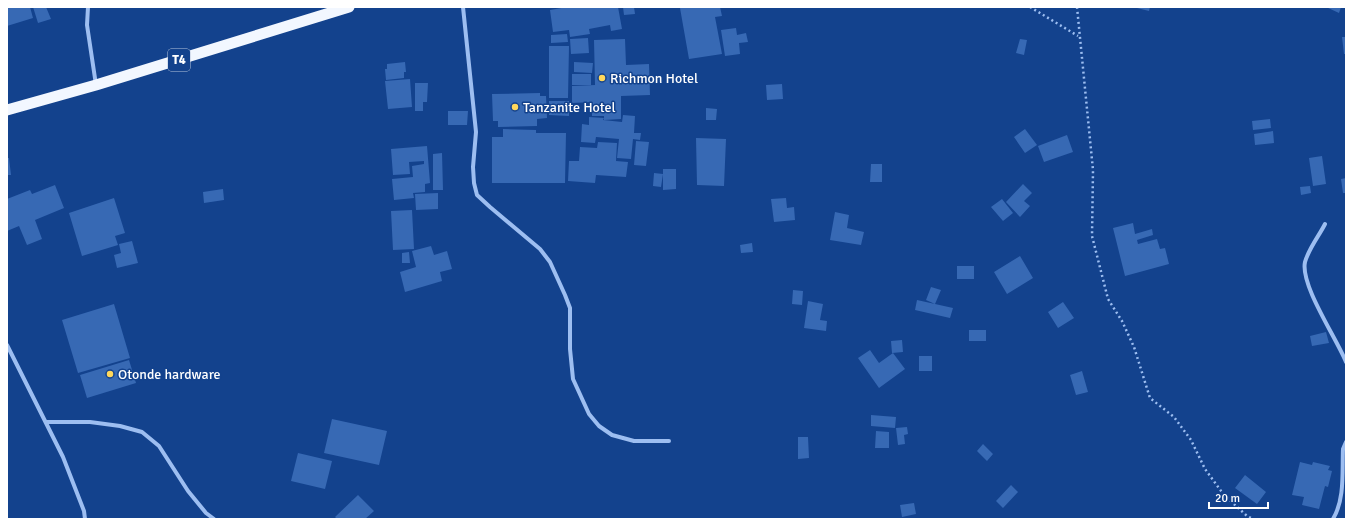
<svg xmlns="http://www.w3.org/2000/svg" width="1353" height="526" viewBox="0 0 1353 526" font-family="Signika,sans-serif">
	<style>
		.building { fill: #3769b4 }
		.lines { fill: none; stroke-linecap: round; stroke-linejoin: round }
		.path { stroke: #9dbef1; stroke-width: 2.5; stroke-dasharray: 2 3; stroke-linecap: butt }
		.minor { stroke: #9dbef1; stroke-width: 4 }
		.trunk { stroke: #f2f7ff; stroke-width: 11 }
		.poi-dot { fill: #ffd85c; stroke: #13428d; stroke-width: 1.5 }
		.labels { text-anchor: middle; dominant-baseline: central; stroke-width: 3; stroke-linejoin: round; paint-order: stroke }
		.shield { fill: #13428d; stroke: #b8c6dd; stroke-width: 1 }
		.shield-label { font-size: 13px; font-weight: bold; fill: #fff }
		.poi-label { font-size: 14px; fill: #fff; stroke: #13428d; text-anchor: start }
	</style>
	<rect width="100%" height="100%" fill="#13428d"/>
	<!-- building -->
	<path class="building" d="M7,7H30L33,18L7,26Z
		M33,7H46L51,19L38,23Z
		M567,7H618L622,29L611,31L610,25L589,29L590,34L570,37L569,30L553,32L550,10Z
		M623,7H634L635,14L624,15Z
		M687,7H720L722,16L715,17L722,54L689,59L680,8Z
		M1133,7H1150L1149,11Z
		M1326,7H1341L1339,13Z
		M736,28L737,35L746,33L748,42L739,43L740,54L725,56L721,30Z
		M567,34L568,42L551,43V35Z
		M1342,37H1346V54H1344Z
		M588,38L589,53L571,54L570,39Z
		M625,39L626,65L649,64L650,95L621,96V119L604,120V116H592V102L572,103V86L595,85L594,40Z
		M1020,39L1027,40L1024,55L1016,53Z
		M549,46H569L568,98H549Z
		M405,62L406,72H404V78L386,80L385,69H387V64Z
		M574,62L593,63L592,73L574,72Z
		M572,74H591V85H572Z
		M410,79L412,107L388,109L385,81Z
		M415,83H428L427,102H423V111H415Z
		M782,84L783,99L767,100L766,85Z
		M540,93V96H546L547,118L537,119V126L498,127V121H493L492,94Z
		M549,101H569V116L549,115Z
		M706,108L717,109L716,120H706Z
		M448,111H468L467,125H448Z
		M623,115L635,116L634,133H641L640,140L633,139L631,159L617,158L619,139L596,137L595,143L581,142L582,124L589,125V117L604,118L603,120L622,122Z
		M1270,119L1271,128L1253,130L1252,121Z
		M503,129L536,130V133H566L565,183H492V137H503Z
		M1025,129L1037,145L1025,153L1014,137Z
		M1273,131L1274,143L1255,145L1254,134Z
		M1067,135L1073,152L1044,162L1038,146Z
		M696,138L726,139L724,186L697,185Z
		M636,141L649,142L646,166L634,165Z
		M598,142L617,143L616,161L628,162L626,177L596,175L595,183L568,181L569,161H579L580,147L597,148Z
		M427,146L430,183L425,184V192L413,193L414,198L394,200L392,179L413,177L412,166L424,164V161L409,162L410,174L393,175L391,149Z
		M442,153L443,190H433V154Z
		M1322,156L1326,184L1313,186L1309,158Z
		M7,158H9L11,175H7Z
		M871,164H882V182H870Z
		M663,169H676V189L663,190Z
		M654,173L663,174L661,187L653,186Z
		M1346,178V193H1343L1341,179Z
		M1023,184L1032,193L1024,201L1030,206L1020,217L1006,202Z
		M55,185L64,208L35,220L42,239L27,245L19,226L7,231V199L30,190L32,194Z
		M1310,186L1311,193L1301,195L1300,187Z
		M223,189L224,200L204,203L203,192Z
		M438,193V209L416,210L415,194Z
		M114,198L125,233L115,236L118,245L82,256L69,213Z
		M786,198L787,208L794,207L795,220L774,222L771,199Z
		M1002,199L1013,213L1003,221L991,207Z
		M412,210L414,249L393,250L391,211Z
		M835,212L849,215L847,228L864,232L861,245L830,240Z
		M1133,223L1135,234L1152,229L1153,235L1137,240L1138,244L1157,239L1160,249L1165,248L1169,264L1125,276L1113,228Z
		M132,241L138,263L117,268L114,255L121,253L119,244Z
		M752,243L753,252L741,253L740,245Z
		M431,246L434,255L447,251L452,269L440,272L442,281L405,292L400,272L416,267L412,251Z
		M409,252L410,263H402V253Z
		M1020,256L1033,278L1007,294L994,272Z
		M957,266H974V279H957Z
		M931,287L941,290L935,304L926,300Z
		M793,290L803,291L802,305L792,304Z
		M917,300L953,308L950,318L915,310Z
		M808,301L823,304L820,320L827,321L826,331L804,328Z
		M1063,302L1074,318L1058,328L1048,312Z
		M114,304L130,358L78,373L62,320Z
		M969,330H986V341H969Z
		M1326,332L1329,343L1312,346L1310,336Z
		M902,340L903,352L892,353L891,341Z
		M870,350L879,363L893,353L905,369L879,388L858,358Z
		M919,356H932V371H919Z
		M129,360L136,383L87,398L80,375Z
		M1082,371L1088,392L1076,395L1070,375Z
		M871,415L896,417L895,428L871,426Z
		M332,419L387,431L379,465L324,453Z
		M907,427L908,434L904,435L905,444L898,445L896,428Z
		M876,431L889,432V448H875Z
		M798,437H808L809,458L798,459Z
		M983,444L993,454L987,461L977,451Z
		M298,453L332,461L325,489L291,481Z
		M1300,462L1312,465L1313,462L1330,466L1328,470L1332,471L1328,487L1325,486L1319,509L1302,505L1304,497L1292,495Z
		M1245,475L1266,492L1257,504L1235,488Z
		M1011,485L1018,492L1003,508L996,501Z
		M358,495L374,511L365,519H337L335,517Z
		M914,503L916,514L902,517L900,505Z"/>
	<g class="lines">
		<!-- path -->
		<path class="path" d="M1030,7L1078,36
			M1077,7L1093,170L1092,236L1108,299L1122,321L1134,347L1150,398L1174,417L1191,440L1205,469L1224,495L1247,516L1253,519"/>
		<!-- minor -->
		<path class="minor" d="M88,7L87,25L96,85
			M463,7L476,132L473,167L474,183L477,195L490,207L540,249L550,262L565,295L570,308V349L573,379L589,414L599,426L612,435L634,441H669
			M1325,224C1319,236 1309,248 1305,262C1300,285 1337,339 1346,362
			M7,345L63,457L84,511L85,519
			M46,422H90L120,426L142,432L159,446L188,491L206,513L214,519
			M1333,519C1345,499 1342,472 1343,449L1346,442"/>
		<!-- trunk -->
		<path class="trunk" d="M7,110L96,85L349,7"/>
	</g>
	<!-- markers -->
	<g class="poi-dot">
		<circle cx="602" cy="78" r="4"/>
		<circle cx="515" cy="107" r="4"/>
		<circle cx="110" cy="374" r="4"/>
	</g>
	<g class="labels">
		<!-- shield labels -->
		<rect class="shield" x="168" y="49" width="22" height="22" rx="3"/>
		<g class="shield-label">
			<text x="179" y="60">T4</text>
		</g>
		<!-- poi labels -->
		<g class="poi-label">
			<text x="610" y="78">Richmon Hotel</text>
			<text x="523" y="107">Tanzanite Hotel</text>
			<text x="118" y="374">Otonde hardware</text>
		</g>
	</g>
	<!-- border -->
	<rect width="1353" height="526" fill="none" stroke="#ffffff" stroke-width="16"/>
	<!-- scale -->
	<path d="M1209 502v6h59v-6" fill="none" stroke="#ffffff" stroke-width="2"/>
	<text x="1215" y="502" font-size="12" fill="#ffffff" stroke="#13428d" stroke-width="3" paint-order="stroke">20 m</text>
</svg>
